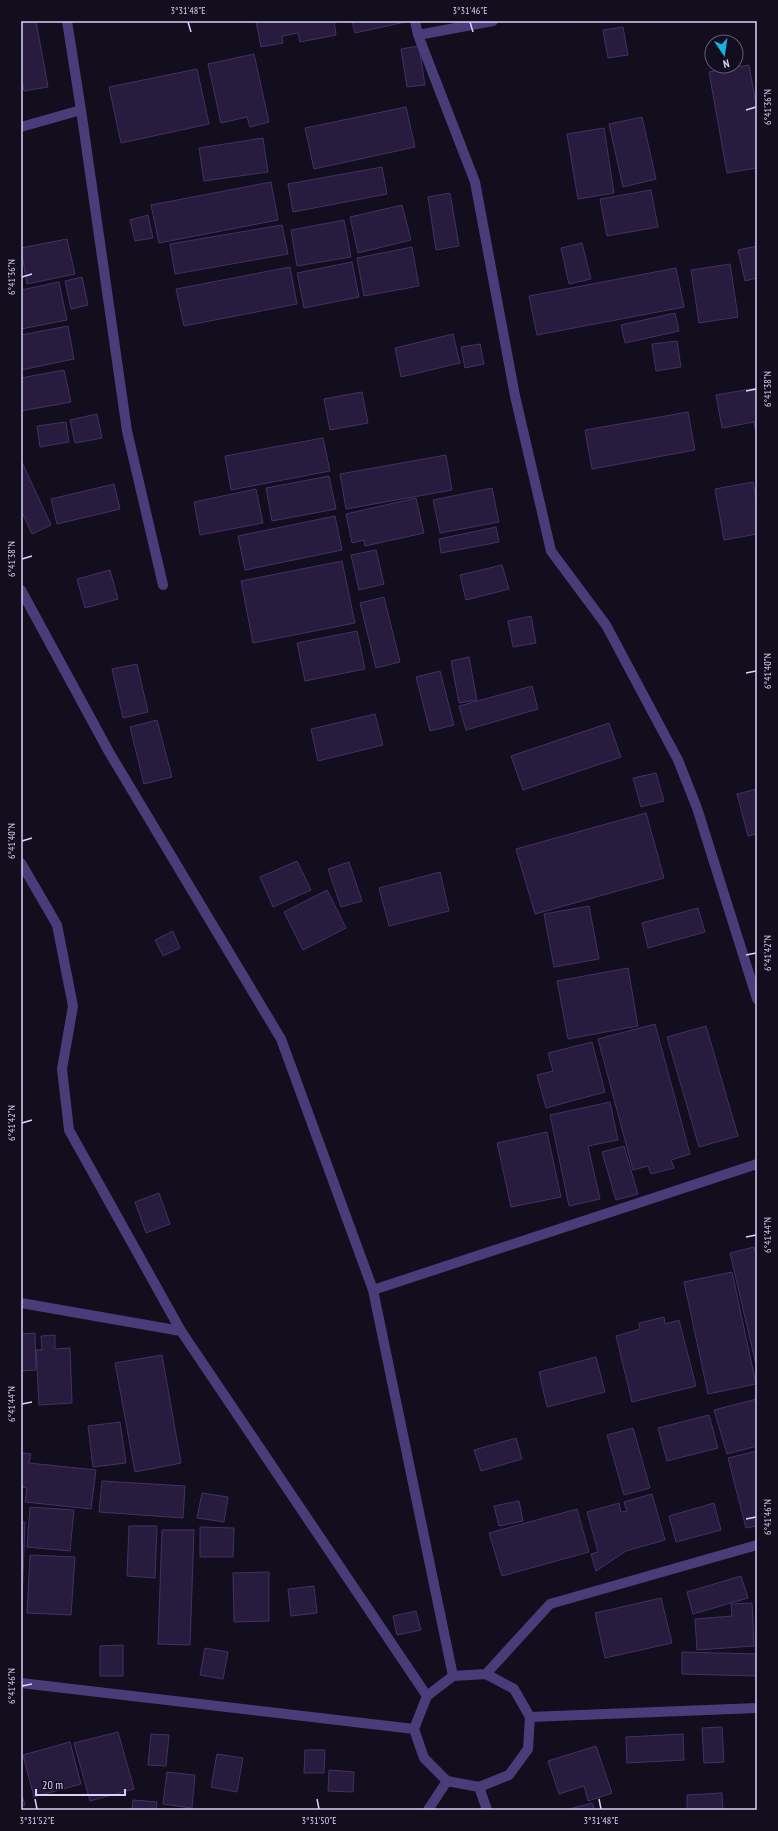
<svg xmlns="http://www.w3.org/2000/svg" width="778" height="1831" viewBox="0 0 778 1831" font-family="'PT Sans Narrow',sans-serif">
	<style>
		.building { fill: #271c3e; stroke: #433067 }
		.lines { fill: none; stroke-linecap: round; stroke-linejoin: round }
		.street { stroke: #483d79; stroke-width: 10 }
		.ticks { fill: none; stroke: #dbd0fb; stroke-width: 1.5 }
		.neatline { fill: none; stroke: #dbd0fb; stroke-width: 1.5 }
		.ticks-label { font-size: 10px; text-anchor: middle; fill: #dbd0fb }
	</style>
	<rect width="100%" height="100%" fill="#130e1e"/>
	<!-- building -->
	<path class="building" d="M21,21H36L48,87L24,91L21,76Z
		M256,21H334L336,35L300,42L298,33L282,36L283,43L261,47Z
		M352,21H410L355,33Z
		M623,27L628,55L608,58L603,30Z
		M419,46L425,85L407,87L401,49Z
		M254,54L269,122L250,127L247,117L221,123L208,64Z
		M749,65L757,110V168L727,173L709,72Z
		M197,69L209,124L121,143L109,87Z
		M406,107L415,147L314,169L305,128Z
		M642,117L656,179L623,187L609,124Z
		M604,128L614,193L578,199L567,134Z
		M263,138L268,172L204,181L199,148Z
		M382,167L387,194L293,212L288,184Z
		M271,182L278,220L159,243L151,205Z
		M651,190L658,227L607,236L600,199Z
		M450,193L459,246L436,250L428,197Z
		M402,205L411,240L358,253L350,217Z
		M148,215L153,238L135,241L130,220Z
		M344,220L351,257L297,266L291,230Z
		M282,225L288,254L175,274L170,244Z
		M67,239L75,274L27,284L21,248Z
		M582,243L591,279L569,284L561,248Z
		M757,246V278L745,281L738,250Z
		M412,247L419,286L364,296L357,258Z
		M352,262L359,297L304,308L297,273Z
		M730,264L738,317L699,323L691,270Z
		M290,267L297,304L184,326L176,289Z
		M676,268L684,307L537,335L529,296Z
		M82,277L88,305L71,309L65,281Z
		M59,282L67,320L21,329V290Z
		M675,313L679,331L625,343L621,325Z
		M68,326L74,359L21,370V335Z
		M453,334L460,363L401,377L395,348Z
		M677,341L681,367L656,371L652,344Z
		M480,344L484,364L465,368L461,347Z
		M64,370L71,402L21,411V378Z
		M757,388V439L754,422L722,428L716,395Z
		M362,392L368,423L330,430L324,399Z
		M688,412L695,450L592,469L585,430Z
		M97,414L102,438L75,443L70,420Z
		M66,422L69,442L40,447L37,426Z
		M323,438L330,471L231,490L225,456Z
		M446,455L452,490L346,509L340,474Z
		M21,460L51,525L32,534L21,510Z
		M329,476L336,509L272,521L266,488Z
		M753,482L757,505V534L724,540L715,489Z
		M114,484L120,509L57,524L51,499Z
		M492,488L499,522L440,533L433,500Z
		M256,489L263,523L200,535L194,502Z
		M416,498L424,533L365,546L364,540L352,543L346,514Z
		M335,516L342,550L245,570L238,536Z
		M496,527L499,542L441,553L439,539Z
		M376,550L384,584L359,590L351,555Z
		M342,561L355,623L253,643L241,581Z
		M502,565L509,589L466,600L460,575Z
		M110,570L118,599L85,608L77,579Z
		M384,597L400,662L376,668L360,603Z
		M531,616L536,643L513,647L508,621Z
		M357,631L365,669L305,681L297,643Z
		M469,657L477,700L459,703L451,661Z
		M137,664L148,712L123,718L112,669Z
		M440,671L454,725L430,731L416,677Z
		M532,686L538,709L466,730L459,706Z
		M375,714L383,745L318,761L311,729Z
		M157,720L172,777L144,784L130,727Z
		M609,723L621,757L523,790L511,756Z
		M656,773L664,801L641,807L633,778Z
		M757,789V834L748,836L737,794Z
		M646,813L664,878L535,914L516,849Z
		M297,861L311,890L273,907L260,877Z
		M349,862L362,901L341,907L328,869Z
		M440,872L449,911L389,926L379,888Z
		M327,890L346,928L303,950L284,912Z
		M589,906L599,959L554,967L544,914Z
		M698,908L705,932L648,948L642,923Z
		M173,931L180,948L163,956L155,940Z
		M628,968L638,1026L568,1039L557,981Z
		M655,1024L690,1154L671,1160L674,1168L651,1174L648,1166L633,1170L598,1039Z
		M706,1026L738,1136L699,1147L667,1037Z
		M592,1042L605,1092L546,1108L537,1075L553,1071L548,1053Z
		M610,1102L618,1140L588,1146L600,1199L569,1206L550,1115Z
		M547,1132L561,1197L511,1207L497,1143Z
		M624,1146L638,1194L616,1200L602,1152Z
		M159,1193L170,1224L146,1233L135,1202Z
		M754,1247L757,1258V1369L730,1253Z
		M732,1272L756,1384L708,1394L684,1282Z
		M664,1317L665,1324L679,1320L696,1386L632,1402L616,1336L640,1329L639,1323Z
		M35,1333L36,1370L21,1371V1334Z
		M55,1335V1349L70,1348L72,1403L39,1405L36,1350H42L41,1336Z
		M162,1355L181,1463L135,1472L115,1363Z
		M596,1357L605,1392L547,1407L539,1372Z
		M757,1399V1446L727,1454L714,1410Z
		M709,1415L718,1448L667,1461L658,1428Z
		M120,1422L126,1463L93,1467L88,1426Z
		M633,1428L650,1488L624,1495L607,1435Z
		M516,1438L522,1459L481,1471L474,1450Z
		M757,1451V1526L746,1528L728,1458Z
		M21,1453L31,1454L29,1463L96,1470L91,1509L25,1502L27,1488L21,1487Z
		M102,1481L185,1486L183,1518L99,1512Z
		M202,1493L228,1497L224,1522L197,1518Z
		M652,1494L665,1540L626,1551L596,1571L591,1554L598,1552L587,1512L619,1503L621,1512L627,1511L624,1502Z
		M519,1501L523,1521L499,1526L494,1506Z
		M714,1503L721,1530L676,1542L669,1516Z
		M30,1507L74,1510L70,1551L27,1547Z
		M577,1509L589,1552L502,1576L489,1533Z
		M21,1522H25L21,1630Z
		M129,1526H157L155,1578L127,1576Z
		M200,1527L234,1528L233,1557H200Z
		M162,1530H194L190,1645L158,1644Z
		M30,1555L75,1557L71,1615L27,1613Z
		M269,1572V1621L234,1622L233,1573Z
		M741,1576L748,1598L693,1614L687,1592Z
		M314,1586L317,1613L291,1616L288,1589Z
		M661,1598L672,1643L605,1658L595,1613Z
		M752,1603L754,1646L697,1650L695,1619L732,1616L731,1604Z
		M416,1611L421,1630L397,1635L393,1616Z
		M123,1645V1676H100V1646Z
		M205,1648L228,1652L223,1679L200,1675Z
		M682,1652L757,1654V1676L682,1674Z
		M722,1727L724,1762L704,1763L702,1728Z
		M118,1732L134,1789L90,1801L74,1743Z
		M151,1734L169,1735L166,1766L148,1765Z
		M683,1734L684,1760L627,1763L626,1737Z
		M70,1742L81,1784L34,1797L23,1755Z
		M596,1746L612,1793L588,1801L584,1786L559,1794L548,1761Z
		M305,1750H325L324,1773H304Z
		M217,1754L243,1758L237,1792L211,1787Z
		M329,1770L354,1772L353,1792L328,1791Z
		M167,1772L195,1775L192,1808L163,1804Z
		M21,1792L25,1805L21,1806Z
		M722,1793L723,1810H687V1795Z
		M133,1800L157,1802L156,1810H132Z
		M592,1803L595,1810H569V1809Z"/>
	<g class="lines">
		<!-- street -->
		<path class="street" d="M67,21L81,110L127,431L163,585
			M415,21L418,35L475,182L515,396L551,551L606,625L678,760L697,808L757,999
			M418,35L493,21
			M21,127L81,110
			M21,590L109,752L281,1039L373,1290L453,1676
			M21,863L57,925L73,1006L62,1069L69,1130L181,1331L21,1303
			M373,1290L757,1164
			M181,1331L427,1696
			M486,1674L514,1689L530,1717L528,1749L509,1775L479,1787L447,1781L424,1758L414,1729L427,1696L453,1676Z
			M486,1674L550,1604L757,1545
			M21,1683L414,1729
			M530,1717L757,1708
			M479,1787L487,1810
			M428,1810L447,1781"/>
	</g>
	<!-- ticks -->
	<path class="ticks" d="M188,22L191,32M470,22L473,32M746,110L756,107M22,277L32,274M746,391L756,389M22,559L32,556M746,673L756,671M22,841L32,838M746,955L756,953M22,1123L32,1120M746,1237L756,1235M22,1404L32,1402M746,1519L756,1517M22,1686L32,1684M35,1799L37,1809M317,1799L319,1809M599,1799L601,1809"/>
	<!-- border -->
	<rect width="778" height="1831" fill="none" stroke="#130e1e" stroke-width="44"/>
	<!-- north arrow -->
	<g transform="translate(724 54) rotate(167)"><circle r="19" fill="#130e1e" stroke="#635c76"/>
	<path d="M0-3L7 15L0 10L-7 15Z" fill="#15b2e2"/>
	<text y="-6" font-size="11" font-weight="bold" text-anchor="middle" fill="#dbd0fb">N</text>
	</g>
	<!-- scale -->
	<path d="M36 1789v6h89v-6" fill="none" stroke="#dbd0fb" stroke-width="2"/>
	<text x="42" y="1789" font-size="12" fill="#dbd0fb" stroke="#130e1e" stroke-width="3" paint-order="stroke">20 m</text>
	<rect x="22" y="22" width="734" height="1787" class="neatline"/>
	<g class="ticks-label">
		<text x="188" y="14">3°31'48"E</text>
		<text x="470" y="14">3°31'46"E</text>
		<text transform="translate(767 107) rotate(-90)" y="4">6°41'36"N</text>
		<text transform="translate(11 277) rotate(-90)" y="4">6°41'36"N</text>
		<text transform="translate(767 389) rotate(-90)" y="4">6°41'38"N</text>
		<text transform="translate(11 559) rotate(-90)" y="4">6°41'38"N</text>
		<text transform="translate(767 671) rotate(-90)" y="4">6°41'40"N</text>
		<text transform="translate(11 841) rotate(-90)" y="4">6°41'40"N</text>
		<text transform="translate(767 953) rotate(-90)" y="4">6°41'42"N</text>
		<text transform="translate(11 1123) rotate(-90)" y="4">6°41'42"N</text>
		<text transform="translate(767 1235) rotate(-90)" y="4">6°41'44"N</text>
		<text transform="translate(11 1404) rotate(-90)" y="4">6°41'44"N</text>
		<text transform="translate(767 1517) rotate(-90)" y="4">6°41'46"N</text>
		<text transform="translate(11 1686) rotate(-90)" y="4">6°41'46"N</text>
		<text x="37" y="1824">3°31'52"E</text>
		<text x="319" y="1824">3°31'50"E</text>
		<text x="601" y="1824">3°31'48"E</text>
	</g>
</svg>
